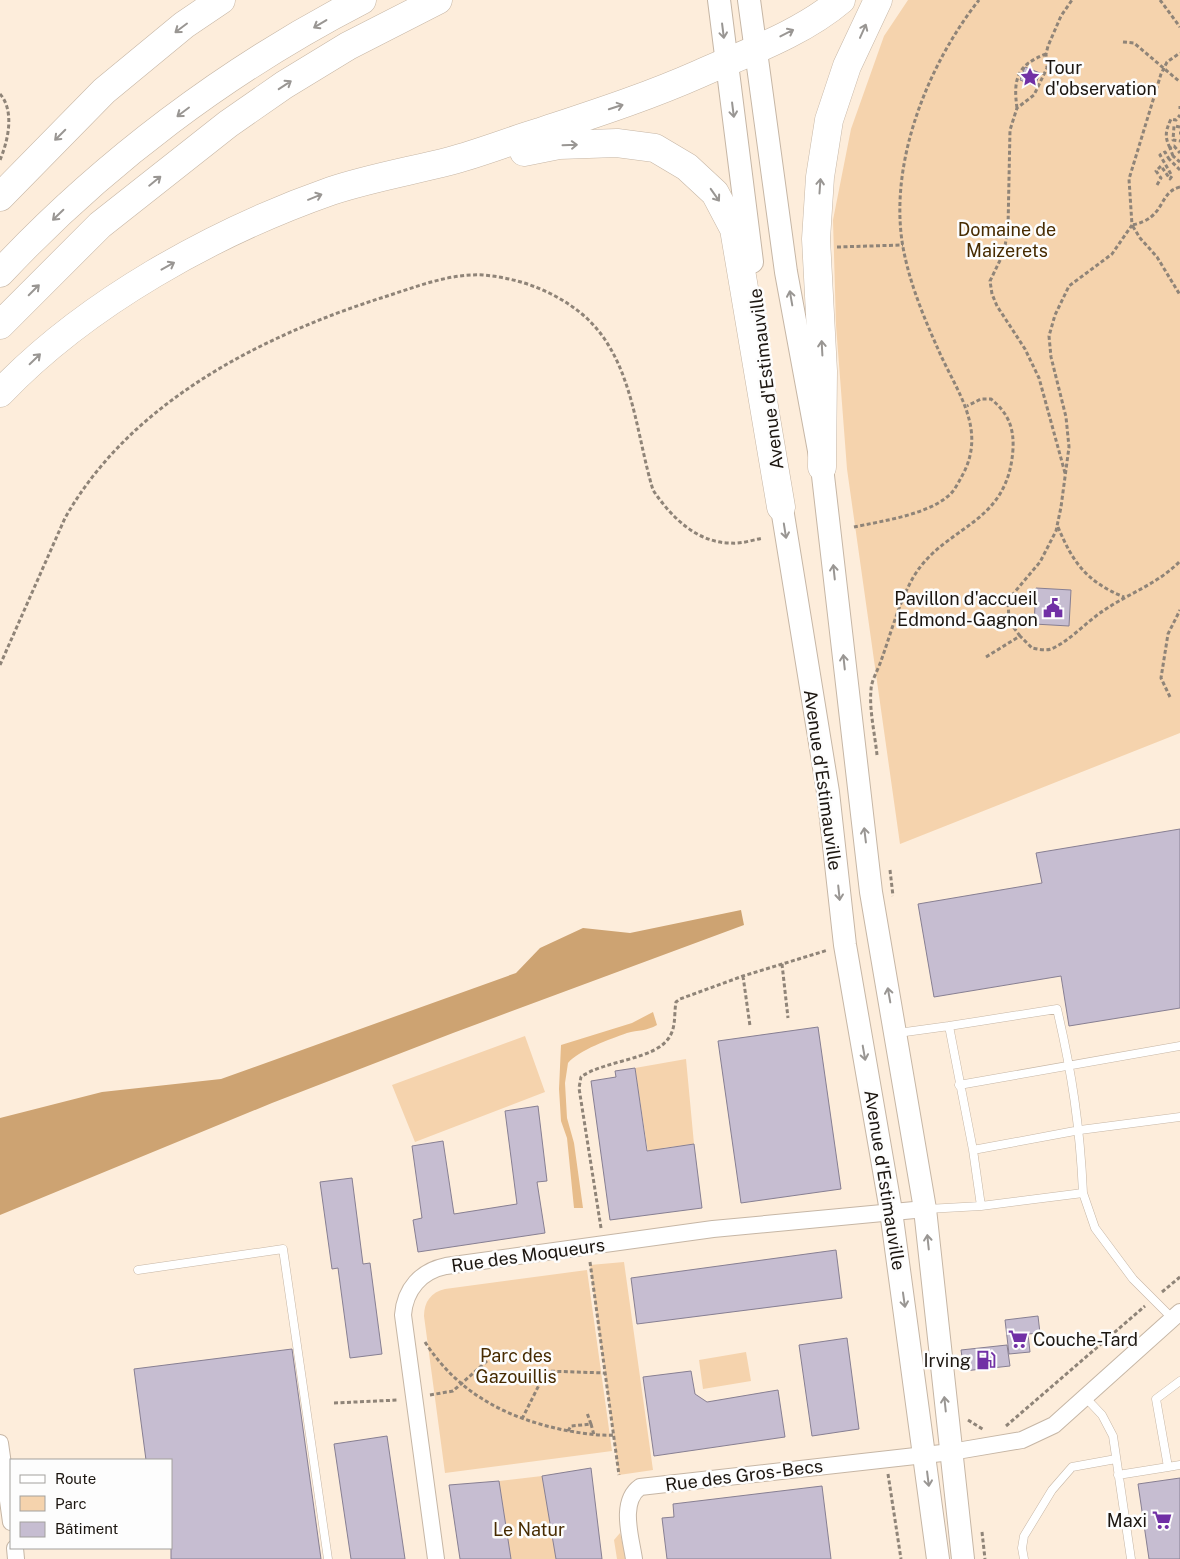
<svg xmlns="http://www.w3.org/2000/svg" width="1180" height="1559" viewBox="0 0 1180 1559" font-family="'Public Sans',sans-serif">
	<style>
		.green { fill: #f5d3ad }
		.forest { fill: #cda372 }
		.water { fill: #e7bc8a }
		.building { fill: #c6bdd1; stroke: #877f92 }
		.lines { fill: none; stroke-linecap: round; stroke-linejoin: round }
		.lane-casing { stroke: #c6b6a5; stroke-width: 9 }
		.street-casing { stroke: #c6b6a5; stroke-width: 18 }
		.secondary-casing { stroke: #c6b6a5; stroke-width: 24 }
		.highway-casing { stroke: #c6b6a5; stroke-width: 29 }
		.path { stroke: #8f8478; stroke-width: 3; stroke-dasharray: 4 2.5; stroke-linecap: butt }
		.lane { stroke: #fff; stroke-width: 8 }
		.street { stroke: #fff; stroke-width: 16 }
		.secondary { stroke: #fff; stroke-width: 22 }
		.highway { stroke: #fff; stroke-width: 28 }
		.oneway { stroke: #999693 }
		.labels { text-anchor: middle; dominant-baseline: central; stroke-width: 5; stroke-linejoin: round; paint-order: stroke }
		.poi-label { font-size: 18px; fill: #1c1610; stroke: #fdfdfd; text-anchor: end }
		.park-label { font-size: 18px; fill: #472b01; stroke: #fdfdfd }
		.street-label { font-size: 18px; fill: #1c1610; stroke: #fdfdfd }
	</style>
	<rect width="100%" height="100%" fill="#fdeddb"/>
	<!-- green -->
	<path class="green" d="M908,0H1180V733L900,844L847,469L836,325L833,220L851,129L884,36Z
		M525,1036L545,1092L415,1142L392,1085Z
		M686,1059L694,1144L663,1148L666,1170L651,1172L635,1068Z
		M624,1262L653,1470L619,1475L590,1265Z
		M587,1270L612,1451L445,1473L424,1316C424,1302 431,1292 445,1289Z
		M746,1352L751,1381L703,1389L699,1360Z
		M542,1476L556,1559H511L499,1481Z
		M620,1533L626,1559H617L614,1540Z"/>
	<!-- forest -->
	<path class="forest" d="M741,910L744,925L453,1033L272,1103L0,1215V1118L102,1092L221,1079L516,973L540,948L583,928L630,933Z"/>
	<!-- water -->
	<path class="water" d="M653,1012L657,1025C647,1031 638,1030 627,1033C610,1039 579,1050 568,1063L565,1083L567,1118L574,1143L583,1208H574L567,1138L561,1121L559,1089L561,1045L632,1023Z"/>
	<!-- building -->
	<path class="building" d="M1025,67L1040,73L1035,86L1020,80Z
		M1036,588L1071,590L1069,626L1034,624Z
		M1180,829V1008L1069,1026L1061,976L934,997L918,904L1042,883L1036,853Z
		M818,1027L841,1189L741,1203L718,1041Z
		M635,1068L647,1151L694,1144L702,1208L610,1220L591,1081L616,1077L615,1071Z
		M538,1106L547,1181L537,1182L545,1233L418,1252L413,1220L422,1218L412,1146L443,1141L454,1214L517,1204L505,1111Z
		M352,1178L363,1264L370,1263L382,1354L350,1358L338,1268L332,1269L320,1182Z
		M836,1250L842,1298L637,1324L631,1278Z
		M1038,1316L1040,1333L1028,1334L1030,1352L1009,1354L1005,1320Z
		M847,1338L859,1429L812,1436L799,1345Z
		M1007,1345L1010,1366L964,1371L961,1350Z
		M292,1349L321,1559H171V1460H146L134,1369Z
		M691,1371L695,1394L707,1402L778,1390L785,1437L654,1456L643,1377Z
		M387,1436L405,1559H351L334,1444Z
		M591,1468L602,1559H556L542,1476Z
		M1180,1478V1559H1149L1138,1484Z
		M499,1481L511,1559H460L449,1485Z
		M822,1486L831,1559H667L662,1518L674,1517L673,1504Z"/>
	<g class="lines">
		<defs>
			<path id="lane" d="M898,1033L949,1026L973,1150
				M959,1085L1180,1046
				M1083,1193L1095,1228L1133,1279L1173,1319
				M981,1206L973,1150L1080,1130L1180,1117
				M927,1209L981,1206L1083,1193C1080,1127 1072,1073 1057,1009L949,1026
				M138,1270L283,1249L328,1559
				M1085,1397L1102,1415L1113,1436L1131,1559
				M1168,1467L1180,1465
				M1118,1475L1168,1467L1156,1399L1180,1381
				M1024,1559L1022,1548L1024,1536L1052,1490L1072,1467L1116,1459"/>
			<path id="street" d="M0,1443L11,1522
				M15,1548L16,1559
				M436,1559L403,1315C405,1289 421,1271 446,1266L713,1229L925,1209
				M634,1559C631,1538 619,1502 640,1487L951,1452L1022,1440L1054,1425L1180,1312"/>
			<path id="secondary" d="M719,0L752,262
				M749,0L786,272L822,467L871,892L925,1209L963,1559
				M779,490L828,792L845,945L891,1211L938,1559"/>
			<path id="highway" d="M524,152L559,145L617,143L655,148L687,167L715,193L734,229L781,507
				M0,197L104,91L184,25L221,0
				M0,273C103,163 228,69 362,0
				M0,325L100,225L228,124L284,85L348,46L438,0
				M0,393C86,303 214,232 331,191C370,178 411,171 450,161C480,153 510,141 540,132C594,114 647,97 699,74C746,53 801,34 841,0
				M822,467L823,371L816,239L820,177L829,120L847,66L878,0"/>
		</defs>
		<!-- lane casing -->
		<use href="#lane" class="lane-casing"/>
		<!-- street casing -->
		<use href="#street" class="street-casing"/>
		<!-- secondary casing -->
		<use href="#secondary" class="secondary-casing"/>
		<!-- highway casing -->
		<use href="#highway" class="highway-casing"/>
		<!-- path -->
		<path class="path" d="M1160,0L1180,27
			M1123,42L1134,43L1180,82
			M0,94C15,111 8,141 0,160
			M1180,106V109
			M1017,108C1013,79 1017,65 1046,54
			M1180,127L1174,126L1173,140L1180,141
			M1179,133H1180
			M1170,148C1164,136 1166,130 1171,119L1176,120L1180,115
			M1173,156L1170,148L1174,146L1180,153
			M1180,170L1169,159L1173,156L1180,162
			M1157,185L1161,178L1156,171L1161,166L1170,179L1172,176L1160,155L1165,152L1169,159
			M1180,187C1157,193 1167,218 1132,225L1140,238L1157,257L1180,295
			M837,247L903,245
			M1065,473L1039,378L1025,349L997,306L992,294L990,281L1004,252L1008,228L1010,130L1017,108L1034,95L1047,68L1046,54L1048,46L1061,16L1072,0
			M854,527C882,521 925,515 947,497C954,492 958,483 962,476C988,429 956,391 938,349C925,320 912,289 905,257C885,171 926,67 979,0
			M1058,527C1073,563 1087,582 1124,597
			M1020,636L1009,621L1008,600L1040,562L1056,531L1061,507L1069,447L1066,417L1051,357L1049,336L1055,315L1069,286L1112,254L1132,225L1129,179L1161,74L1167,62L1180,53
			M986,657L1020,636L1032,648C1037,649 1045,651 1051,649C1070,641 1086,622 1103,611C1129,593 1158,584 1180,561
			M0,665L65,518C130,403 259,337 381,298C413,288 449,273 483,275C519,278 554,291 582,314C633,357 635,431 653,490C671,517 697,543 731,543C741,544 753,540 763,538
			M1170,697L1161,678L1168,634L1180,610
			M877,755C875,735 869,709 871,690C871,681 878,670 881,661C891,633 899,602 914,576C946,524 1008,526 1013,449C1014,427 1008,413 991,399H981L967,406
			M890,870L893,896
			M782,964L788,1018
			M743,976L750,1026
			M601,1228L579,1088L581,1077C604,1060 657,1060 670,1036C676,1026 674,1013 676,1002L680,999L743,976L828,950
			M590,1262L619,1475
			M1162,1292L1180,1277
			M425,1342C458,1393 506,1418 564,1430C580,1433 597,1436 614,1435
			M430,1395L453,1391L487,1361
			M334,1403L398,1400
			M522,1419L546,1371L605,1373
			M968,1420L984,1430
			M591,1424L594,1435
			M1006,1426L1145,1306
			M568,1431L571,1426L591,1424L587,1413
			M888,1474L901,1559
			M982,1532L985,1559"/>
		<!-- lane -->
		<use href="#lane" class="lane"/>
		<!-- street -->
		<use href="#street" class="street"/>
		<!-- secondary -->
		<use href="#secondary" class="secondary"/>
		<!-- highway -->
		<use href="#highway" class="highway"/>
	</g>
	<!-- one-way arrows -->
	<defs><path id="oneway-shaft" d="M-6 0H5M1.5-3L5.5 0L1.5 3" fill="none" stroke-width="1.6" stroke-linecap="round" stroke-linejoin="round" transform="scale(1.25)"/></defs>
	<g class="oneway">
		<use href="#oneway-shaft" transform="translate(320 24) rotate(149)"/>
		<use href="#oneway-shaft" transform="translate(181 28) rotate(143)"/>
		<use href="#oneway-shaft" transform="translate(723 31) rotate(83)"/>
		<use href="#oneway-shaft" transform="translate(863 31) rotate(-66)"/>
		<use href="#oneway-shaft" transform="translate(787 33) rotate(-27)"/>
		<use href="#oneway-shaft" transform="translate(285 85) rotate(-33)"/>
		<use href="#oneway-shaft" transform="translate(616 107) rotate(-18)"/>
		<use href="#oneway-shaft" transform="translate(733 110) rotate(83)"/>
		<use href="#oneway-shaft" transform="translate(183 112) rotate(143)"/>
		<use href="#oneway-shaft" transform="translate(60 135) rotate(135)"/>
		<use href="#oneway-shaft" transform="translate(570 145) rotate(-2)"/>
		<use href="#oneway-shaft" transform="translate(155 181) rotate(-39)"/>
		<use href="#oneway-shaft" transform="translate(820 186) rotate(-86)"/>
		<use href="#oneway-shaft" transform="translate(715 195) rotate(55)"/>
		<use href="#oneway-shaft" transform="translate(315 197) rotate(-22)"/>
		<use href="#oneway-shaft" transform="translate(58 215) rotate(136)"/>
		<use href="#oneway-shaft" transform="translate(168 266) rotate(-29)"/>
		<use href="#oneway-shaft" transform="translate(34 290) rotate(-45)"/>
		<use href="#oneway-shaft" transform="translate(791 298) rotate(-100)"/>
		<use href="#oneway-shaft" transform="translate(822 348) rotate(-93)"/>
		<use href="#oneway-shaft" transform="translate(35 359) rotate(-44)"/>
		<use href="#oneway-shaft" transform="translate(785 531) rotate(81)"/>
		<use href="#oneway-shaft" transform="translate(834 572) rotate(-96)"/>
		<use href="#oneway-shaft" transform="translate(844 662) rotate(-96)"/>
		<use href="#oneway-shaft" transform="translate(865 835) rotate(-97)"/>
		<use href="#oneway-shaft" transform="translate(839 893) rotate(84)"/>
		<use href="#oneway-shaft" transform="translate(889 995) rotate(-100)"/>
		<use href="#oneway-shaft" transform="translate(864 1053) rotate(80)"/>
		<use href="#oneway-shaft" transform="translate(928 1242) rotate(-96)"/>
		<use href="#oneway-shaft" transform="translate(904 1300) rotate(82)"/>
		<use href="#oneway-shaft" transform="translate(945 1404) rotate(-96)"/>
		<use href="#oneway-shaft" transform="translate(928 1479) rotate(83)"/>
	</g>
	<!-- icons -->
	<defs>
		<symbol id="sight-bare" viewBox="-9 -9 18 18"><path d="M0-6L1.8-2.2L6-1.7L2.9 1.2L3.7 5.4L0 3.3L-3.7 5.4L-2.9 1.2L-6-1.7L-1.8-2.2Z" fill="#7130a5" stroke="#fdfdfd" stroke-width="2.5" paint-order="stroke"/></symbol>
		<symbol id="civic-bare" viewBox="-9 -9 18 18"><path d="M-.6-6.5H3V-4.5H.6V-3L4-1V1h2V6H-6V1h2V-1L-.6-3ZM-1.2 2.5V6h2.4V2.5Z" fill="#7130a5" stroke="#fdfdfd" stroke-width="2.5" paint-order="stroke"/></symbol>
		<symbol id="supermarket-bare" viewBox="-9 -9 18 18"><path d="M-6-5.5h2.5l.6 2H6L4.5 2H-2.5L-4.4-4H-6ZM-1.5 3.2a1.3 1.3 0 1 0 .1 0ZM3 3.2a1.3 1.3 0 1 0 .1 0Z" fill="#7130a5" stroke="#fdfdfd" stroke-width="2.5" paint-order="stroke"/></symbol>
		<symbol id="fuel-bare" viewBox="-9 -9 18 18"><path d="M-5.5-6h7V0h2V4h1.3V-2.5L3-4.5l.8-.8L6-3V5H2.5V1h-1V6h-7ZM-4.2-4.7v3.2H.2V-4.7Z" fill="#7130a5" stroke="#fdfdfd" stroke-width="2.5" paint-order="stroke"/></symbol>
	</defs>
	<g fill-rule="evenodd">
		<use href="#sight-bare" x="1016" y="63" width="28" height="28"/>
		<use href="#civic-bare" x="1039" y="594" width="28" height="28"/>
		<use href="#supermarket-bare" x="1004" y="1325" width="28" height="28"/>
		<use href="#fuel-bare" x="972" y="1346" width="28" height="28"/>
		<use href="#supermarket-bare" x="1148" y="1506" width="28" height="28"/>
	</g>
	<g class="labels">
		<!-- poi labels -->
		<g class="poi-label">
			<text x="1045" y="67" text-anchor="start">Tour<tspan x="1045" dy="21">d'observation</tspan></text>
			<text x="1038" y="598">Pavillon d'accueil<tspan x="1038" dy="21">Edmond-Gagnon</tspan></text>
			<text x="1033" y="1339" text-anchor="start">Couche-Tard</text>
			<text x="971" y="1360">Irving</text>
			<text x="1147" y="1520">Maxi</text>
		</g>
		<!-- park labels -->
		<g class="park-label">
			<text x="1007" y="229">Domaine de<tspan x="1007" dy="21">Maizerets</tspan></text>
			<text x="516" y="1355">Parc des<tspan x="516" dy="21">Gazouillis</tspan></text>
			<text x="529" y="1529">Le Natur</text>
		</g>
		<!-- street labels -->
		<g class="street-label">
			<text transform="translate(766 379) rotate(-97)">Avenue d'Estimauville</text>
			<text transform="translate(823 780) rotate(82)">Avenue d'Estimauville</text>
			<text transform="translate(885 1180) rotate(81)">Avenue d'Estimauville</text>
			<text transform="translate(528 1255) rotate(-8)">Rue des Moqueurs</text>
			<text transform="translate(744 1475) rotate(-7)">Rue des Gros-Becs</text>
		</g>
	</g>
	<!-- legend -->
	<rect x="10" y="1459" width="162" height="90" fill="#fdfdfd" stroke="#a3a19e"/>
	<rect x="20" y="1475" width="25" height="8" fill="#ffffff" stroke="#a3a19e"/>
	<text x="55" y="1484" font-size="15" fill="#1c1610">Route</text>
	<rect x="20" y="1496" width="25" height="15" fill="#f5d3ad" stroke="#a3a19e"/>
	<text x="55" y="1509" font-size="15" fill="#1c1610">Parc</text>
	<rect x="20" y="1522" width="25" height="15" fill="#c6bdd1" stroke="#a3a19e"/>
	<text x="55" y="1534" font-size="15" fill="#1c1610">Bâtiment</text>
</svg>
